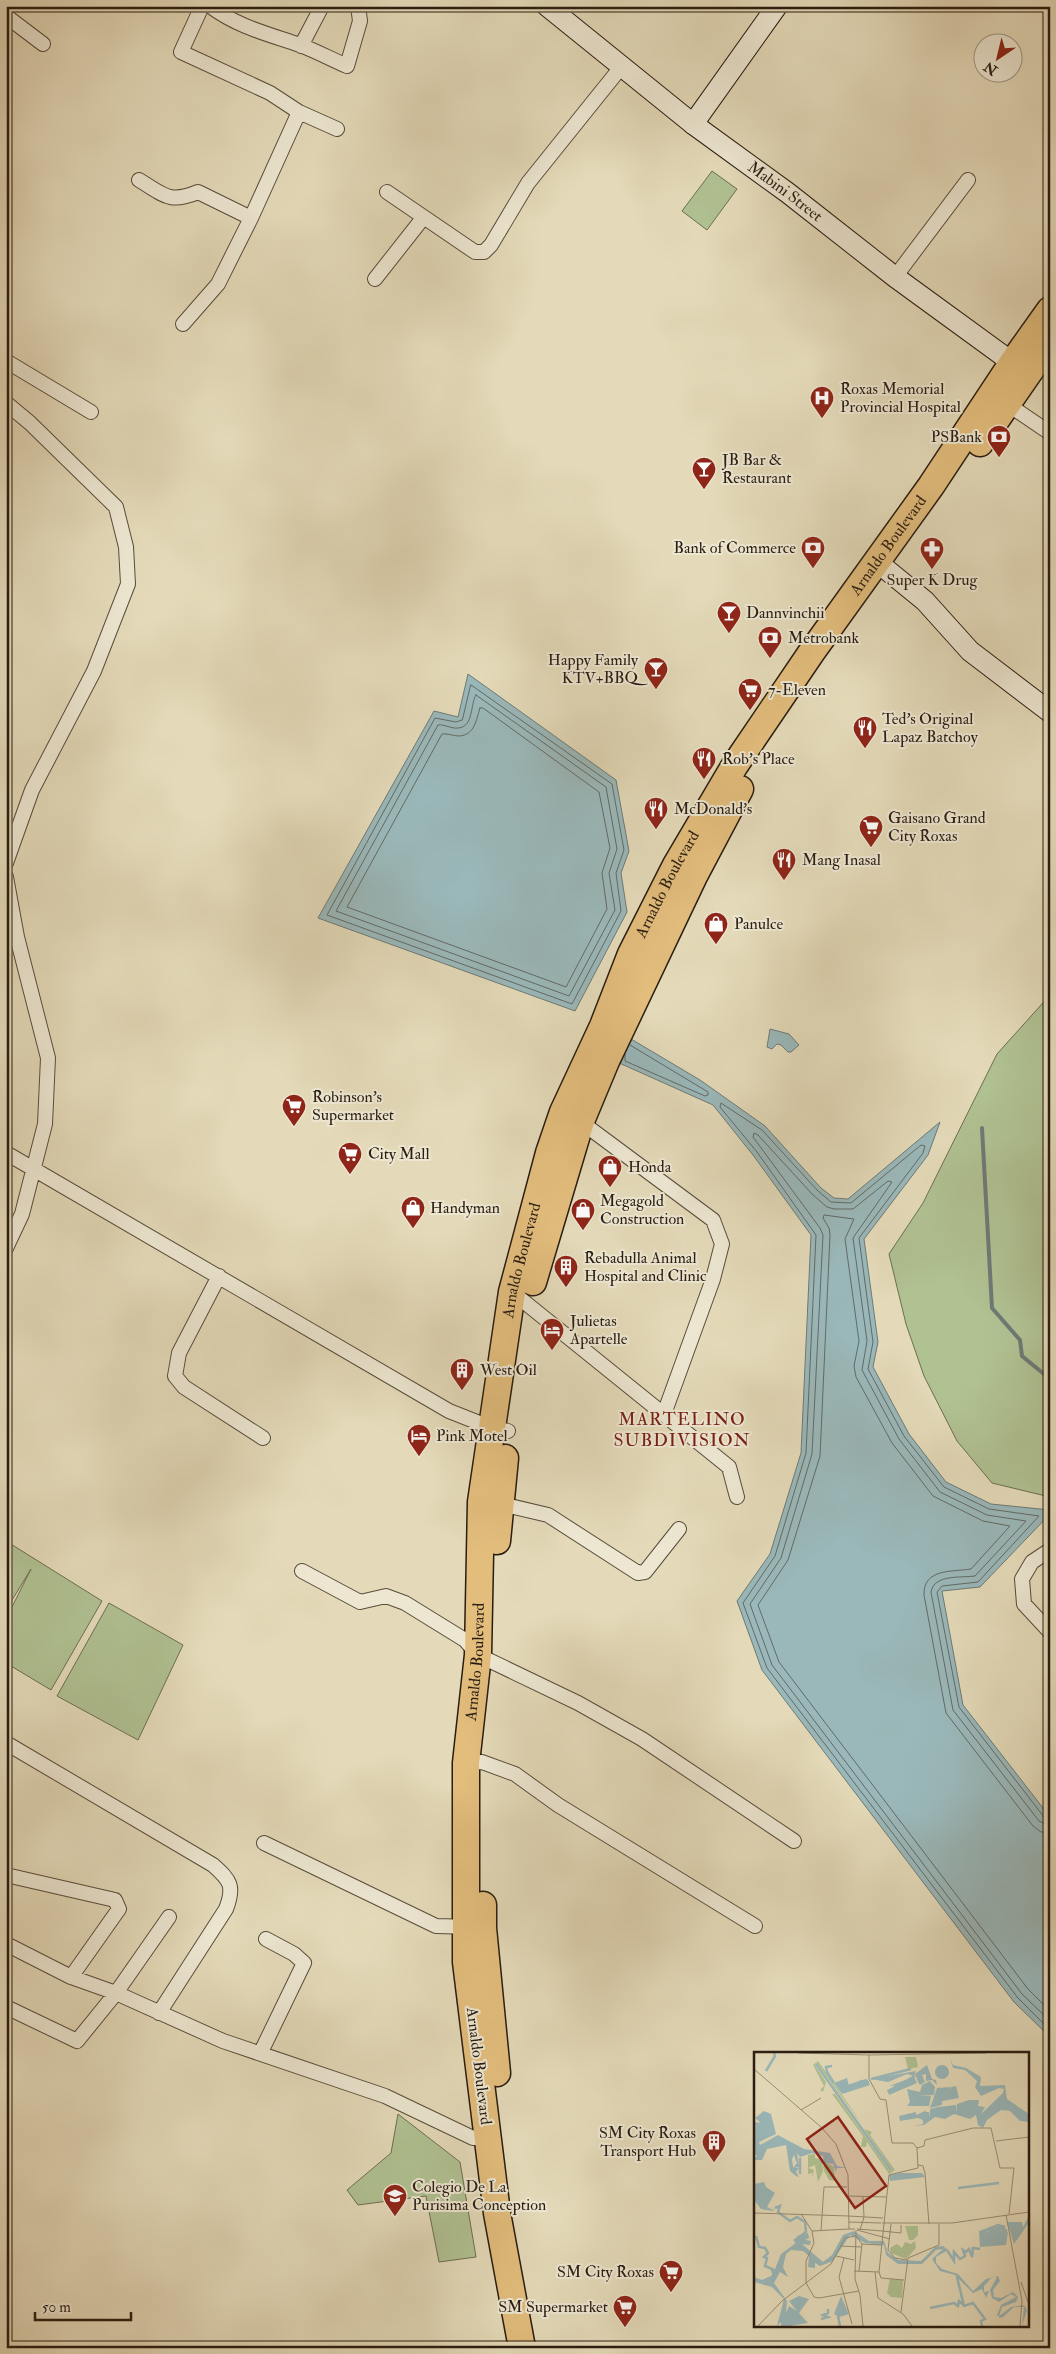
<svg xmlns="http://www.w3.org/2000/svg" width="1056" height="2354" viewBox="0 0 1056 2354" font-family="'IM FELL Double Pica',serif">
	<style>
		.green { fill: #b0c192; stroke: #6c6e52 }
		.water { fill: #9ab8ba; stroke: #6d7a76 }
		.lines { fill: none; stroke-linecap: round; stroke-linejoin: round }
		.shore { stroke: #626a66; stroke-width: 1 }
		.stream { stroke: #6d7a76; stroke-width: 4 }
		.street-casing { stroke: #584c3b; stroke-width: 16 }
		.secondary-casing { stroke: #291c11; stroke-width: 22 }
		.highway-casing { stroke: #291c11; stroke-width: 29 }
		.street { stroke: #ede7d2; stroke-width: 14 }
		.secondary { stroke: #ede7d2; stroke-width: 20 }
		.highway { stroke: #e2bd7c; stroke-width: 26 }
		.labels { text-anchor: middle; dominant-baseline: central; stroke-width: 4; stroke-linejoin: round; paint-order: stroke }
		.street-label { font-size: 16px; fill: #291c11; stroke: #ede7d2 }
		.poi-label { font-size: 16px; fill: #291c11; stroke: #ede7d2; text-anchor: start }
		.neighbourhood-label { font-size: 18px; letter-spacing: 1px; fill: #7a1f14; stroke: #ede7d2 }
		.inset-river { fill: none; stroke: #9ab8ba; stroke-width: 2.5 }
		.inset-road { fill: none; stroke: #998e76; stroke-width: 1 }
		.view { fill: #8f2418; fill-opacity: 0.15; stroke: #8f2418; stroke-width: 2.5 }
		.inset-edge { fill: none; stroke: #291c11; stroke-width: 2.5 }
	</style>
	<rect width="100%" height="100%" fill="#e4dab9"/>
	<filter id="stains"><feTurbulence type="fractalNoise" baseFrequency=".004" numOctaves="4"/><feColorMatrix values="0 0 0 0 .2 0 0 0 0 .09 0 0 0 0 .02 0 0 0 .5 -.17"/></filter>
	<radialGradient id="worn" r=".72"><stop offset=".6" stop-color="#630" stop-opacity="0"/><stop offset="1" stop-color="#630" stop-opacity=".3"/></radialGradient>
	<!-- green -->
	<path class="green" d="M712,171L737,189L707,230L682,211Z
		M1050,995V1497L992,1483L957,1441L924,1376L906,1324L889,1254L923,1203L997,1054Z
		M6,1541L102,1601L51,1690L6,1663V1619L31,1569L6,1610Z
		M109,1603L183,1645L138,1740L57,1696Z
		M398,2114L460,2162L476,2257L439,2262L426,2196L358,2205L347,2190L391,2153Z"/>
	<!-- water -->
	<path class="water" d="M468,674L616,780L629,851L621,873L627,912L575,1011L318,918L434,711L458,717Z
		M770,1029L789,1034L799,1045L791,1052H788L781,1045L777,1044L772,1049L767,1047Z
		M626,1036L700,1080L765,1126L821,1188L834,1198L848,1199L940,1122L928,1155L864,1239L878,1342L873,1367L909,1434L946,1482L991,1504L1050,1510V1514L980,1587L942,1591L963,1705L1050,1817V2037L1014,2002L762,1670L737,1601L770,1554L801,1453L811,1235L753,1155L713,1105L617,1062Z"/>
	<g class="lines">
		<!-- shore -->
		<path class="shore" d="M471,685L612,784L624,850L616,873L621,911L572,1004L327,915L435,718L456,722L462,720Z
			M476,695L606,787L617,849L609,873L615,910L569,996L336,911L438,725C445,724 451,729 458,728C474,727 470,704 476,695Z
			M480,708H483L599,792L610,848L602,873L607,909L566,987L347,907L442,734C447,733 453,736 459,736C475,735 476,720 480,708Z
			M625,1054V1061L705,1096L708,1095V1092L630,1045
			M1050,1820L1044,1817L959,1707L937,1592L942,1586L978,1582L1039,1516L989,1509L944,1487L904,1436L868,1369L873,1342L859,1238L923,1153L925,1146L921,1145L851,1203L831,1202L818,1191L762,1130L721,1103L720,1107L757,1152L816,1235L806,1453L775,1556L743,1603L767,1668L1018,1998L1050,2030
			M1050,1826L1039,1821L953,1710L931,1592C934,1574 961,1578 975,1576L1026,1521L987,1515L940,1492L899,1439L862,1370L867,1341L853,1238L892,1182L888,1181L853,1209H834L827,1207L813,1195L758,1135L754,1133L753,1137L820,1228L823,1235L812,1454L781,1558L750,1604L772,1665L1022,1994L1050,2021
			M1050,1833L1041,1832L1033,1826L946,1713L924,1595C923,1568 953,1572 971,1569L1010,1526L983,1521L933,1496L892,1443L856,1377L854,1366L859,1341L845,1239L854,1219L824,1215L823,1218L829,1228L830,1235L820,1456L788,1560L758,1605L779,1662L1028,1989L1050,2011"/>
		<!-- stream -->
		<path class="stream" d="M982,1128L992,1308L1020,1340L1022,1356L1050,1379"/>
		<defs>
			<path id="street" d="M210,6C238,27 268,34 300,45C316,51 331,59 347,66L360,21L358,6
				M6,16L43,44
				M301,46L322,6
				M299,112L337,129
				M139,180C164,195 169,204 198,192L251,218
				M387,192L475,252H484L491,245L528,183L622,66
				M895,277L968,180
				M375,279L423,218
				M183,324L218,284L251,218L299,112L270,93L181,52L202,6
				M6,361L91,412
				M1003,401L1050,433
				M6,403L30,423L116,507L126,547L128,584L94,671L32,790L6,863
				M6,877L17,937L48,1058L45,1124L22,1214L6,1248
				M577,1119L713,1220L722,1244L713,1279L664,1414
				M6,1153L449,1411L492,1428L508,1431
				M219,1276L179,1353L175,1376L184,1387L263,1438
				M512,1292L729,1467L737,1497
				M497,1503L548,1515L638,1573L645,1572L679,1529
				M1050,1550L1032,1562L1022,1579L1024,1604L1050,1632
				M302,1571L360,1602L386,1596L405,1603L465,1640L478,1655L578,1703L642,1739L794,1841
				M6,1743L213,1865C230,1880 235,1886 226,1909L159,2013
				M466,1763L482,1762L515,1774L558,1805L755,1926
				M264,1843L436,1926L472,1927
				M6,1875L115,1900L119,1909L71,1977
				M6,1944L71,1977L116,1993L223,2041L385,2096L473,2138H488
				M6,2007L77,2041L116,1993L169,1917
				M261,2052L304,1963L294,1954L266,1939"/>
			<g id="secondary">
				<path id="s1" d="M547,6L693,124L788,193L895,277L1024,371"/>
				<path d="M693,124L777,6"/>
				<path d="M876,561L925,601L970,651L1050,712"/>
			</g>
			<g id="highway">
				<path d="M980,443L1050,342"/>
				<path d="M533,1282L581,1121L606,1061L694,876L740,789"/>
				<path d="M497,1541L505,1458"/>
				<path d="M483,1905V1928L497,2073"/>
				<path id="s2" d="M522,2348L497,2213L466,1962V1763L478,1655L481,1502L512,1292L549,1153L563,1112L603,1026L631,954L676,865L735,765L811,653L931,486L1013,362L1050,310"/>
			</g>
		</defs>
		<!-- street casing -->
		<use href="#street" class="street-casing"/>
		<!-- secondary casing -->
		<use href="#secondary" class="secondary-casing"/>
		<!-- highway casing -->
		<use href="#highway" class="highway-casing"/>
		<!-- street -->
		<use href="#street" class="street"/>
		<!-- secondary -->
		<use href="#secondary" class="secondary"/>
		<!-- highway -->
		<use href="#highway" class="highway"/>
	</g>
	<!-- icons -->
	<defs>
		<symbol id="hospital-pin" viewBox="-11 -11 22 30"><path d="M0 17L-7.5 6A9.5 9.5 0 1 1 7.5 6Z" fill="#8f2418" stroke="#ede7d2"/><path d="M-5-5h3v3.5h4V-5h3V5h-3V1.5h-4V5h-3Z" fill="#fff"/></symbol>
		<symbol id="bank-pin" viewBox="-11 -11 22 30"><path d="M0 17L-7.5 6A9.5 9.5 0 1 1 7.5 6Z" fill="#8f2418" stroke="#ede7d2"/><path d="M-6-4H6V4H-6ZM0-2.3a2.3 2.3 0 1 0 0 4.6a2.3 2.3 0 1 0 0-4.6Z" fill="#fff"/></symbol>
		<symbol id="bar-pin" viewBox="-11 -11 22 30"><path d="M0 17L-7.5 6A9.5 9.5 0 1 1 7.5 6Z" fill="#8f2418" stroke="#ede7d2"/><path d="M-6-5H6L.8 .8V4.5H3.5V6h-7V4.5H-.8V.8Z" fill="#fff"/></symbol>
		<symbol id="pharmacy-pin" viewBox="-11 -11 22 30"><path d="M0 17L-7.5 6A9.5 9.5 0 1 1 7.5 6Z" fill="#8f2418" stroke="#ede7d2"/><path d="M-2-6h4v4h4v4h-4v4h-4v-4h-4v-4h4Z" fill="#fff"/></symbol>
		<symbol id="supermarket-pin" viewBox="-11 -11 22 30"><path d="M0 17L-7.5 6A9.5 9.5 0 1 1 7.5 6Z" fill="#8f2418" stroke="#ede7d2"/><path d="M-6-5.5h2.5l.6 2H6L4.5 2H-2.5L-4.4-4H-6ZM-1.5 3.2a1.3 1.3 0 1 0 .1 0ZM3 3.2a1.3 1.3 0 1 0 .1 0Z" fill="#fff"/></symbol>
		<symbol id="restaurant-pin" viewBox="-11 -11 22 30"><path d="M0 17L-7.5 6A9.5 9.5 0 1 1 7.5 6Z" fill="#8f2418" stroke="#ede7d2"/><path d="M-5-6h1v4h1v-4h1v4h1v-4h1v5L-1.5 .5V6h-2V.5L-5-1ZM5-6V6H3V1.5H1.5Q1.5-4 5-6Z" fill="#fff"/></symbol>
		<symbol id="shop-pin" viewBox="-11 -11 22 30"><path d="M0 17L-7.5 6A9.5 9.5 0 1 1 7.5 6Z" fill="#8f2418" stroke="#ede7d2"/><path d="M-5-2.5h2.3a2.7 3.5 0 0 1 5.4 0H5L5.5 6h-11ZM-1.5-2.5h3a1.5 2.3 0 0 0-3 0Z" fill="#fff"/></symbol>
		<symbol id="building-pin" viewBox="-11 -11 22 30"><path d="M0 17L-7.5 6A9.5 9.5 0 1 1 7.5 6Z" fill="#8f2418" stroke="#ede7d2"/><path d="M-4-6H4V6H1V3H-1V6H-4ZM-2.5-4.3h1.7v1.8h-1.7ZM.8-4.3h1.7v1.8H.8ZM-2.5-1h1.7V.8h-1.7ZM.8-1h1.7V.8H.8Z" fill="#fff"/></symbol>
		<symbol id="hotel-pin" viewBox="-11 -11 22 30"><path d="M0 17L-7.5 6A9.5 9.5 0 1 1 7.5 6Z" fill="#8f2418" stroke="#ede7d2"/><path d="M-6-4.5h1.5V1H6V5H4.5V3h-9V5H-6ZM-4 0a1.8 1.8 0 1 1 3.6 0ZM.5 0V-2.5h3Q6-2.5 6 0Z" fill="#fff"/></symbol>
		<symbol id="university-pin" viewBox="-11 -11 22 30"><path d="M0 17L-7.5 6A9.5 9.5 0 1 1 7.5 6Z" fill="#8f2418" stroke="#ede7d2"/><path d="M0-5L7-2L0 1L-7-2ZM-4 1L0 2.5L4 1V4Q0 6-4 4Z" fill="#fff"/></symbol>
	</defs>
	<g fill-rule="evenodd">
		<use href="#hospital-pin" x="808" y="384" width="28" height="38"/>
		<use href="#bank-pin" x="985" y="423" width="28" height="38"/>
		<use href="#bar-pin" x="690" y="455" width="28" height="38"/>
		<use href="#bank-pin" x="799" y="534" width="28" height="38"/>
		<use href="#pharmacy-pin" x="918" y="535" width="28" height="38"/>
		<use href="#bar-pin" x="715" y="599" width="28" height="38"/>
		<use href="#bank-pin" x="756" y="624" width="28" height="38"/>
		<use href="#bar-pin" x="642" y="655" width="28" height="38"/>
		<use href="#supermarket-pin" x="736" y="676" width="28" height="38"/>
		<use href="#restaurant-pin" x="851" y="714" width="28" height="38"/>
		<use href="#restaurant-pin" x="690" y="745" width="28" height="38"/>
		<use href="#restaurant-pin" x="642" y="795" width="28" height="38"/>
		<use href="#supermarket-pin" x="857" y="813" width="28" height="38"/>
		<use href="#restaurant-pin" x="770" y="846" width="28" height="38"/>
		<use href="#shop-pin" x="702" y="910" width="28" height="38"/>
		<use href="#supermarket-pin" x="280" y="1092" width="28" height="38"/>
		<use href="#supermarket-pin" x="336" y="1140" width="28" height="38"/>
		<use href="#shop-pin" x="596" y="1153" width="28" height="38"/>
		<use href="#shop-pin" x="399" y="1194" width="28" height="38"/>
		<use href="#shop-pin" x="569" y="1196" width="28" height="38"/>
		<use href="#building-pin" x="552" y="1253" width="28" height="38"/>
		<use href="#hotel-pin" x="538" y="1316" width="28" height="38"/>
		<use href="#building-pin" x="448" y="1356" width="28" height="38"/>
		<use href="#hotel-pin" x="405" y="1422" width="28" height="38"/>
		<use href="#building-pin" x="700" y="2128" width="28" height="38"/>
		<use href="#university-pin" x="381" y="2182" width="28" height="38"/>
		<use href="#supermarket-pin" x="657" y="2258" width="28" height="38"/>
		<use href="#supermarket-pin" x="611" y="2293" width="28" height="38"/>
	</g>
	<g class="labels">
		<!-- street labels -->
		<g class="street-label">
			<text stroke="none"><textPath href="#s1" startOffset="302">Mabini Street</textPath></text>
			<text stroke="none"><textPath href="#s2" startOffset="1906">Arnaldo Boulevard</textPath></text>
			<text stroke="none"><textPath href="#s2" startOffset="1501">Arnaldo Boulevard</textPath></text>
			<text stroke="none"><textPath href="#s2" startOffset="1096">Arnaldo Boulevard</textPath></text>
			<text stroke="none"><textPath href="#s2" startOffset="691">Arnaldo Boulevard</textPath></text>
			<text transform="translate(479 2066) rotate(83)">Arnaldo Boulevard</text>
		</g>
		<!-- poi labels -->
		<g class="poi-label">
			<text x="840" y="389">Roxas Memorial<tspan x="840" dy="18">Provincial Hospital</tspan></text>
			<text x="982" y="437" text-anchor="end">PSBank</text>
			<text x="722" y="460">JB Bar &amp;<tspan x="722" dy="18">Restaurant</tspan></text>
			<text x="796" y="548" text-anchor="end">Bank of Commerce</text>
			<text x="932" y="580" text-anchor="middle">Super K Drug</text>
			<text x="746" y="613">Dannvinchii</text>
			<text x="788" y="638">Metrobank</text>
			<text x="638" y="660" text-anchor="end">Happy Family<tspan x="638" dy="18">KTV+BBQ</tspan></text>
			<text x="768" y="690">7-Eleven</text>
			<text x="882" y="719">Ted's Original<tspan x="882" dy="18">Lapaz Batchoy</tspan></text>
			<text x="722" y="759">Rob's Place</text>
			<text x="674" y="809">McDonald's</text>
			<text x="888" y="818">Gaisano Grand<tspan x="888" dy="18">City Roxas</tspan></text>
			<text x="802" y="860">Mang Inasal</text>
			<text x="734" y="924">Panulce</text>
			<text x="312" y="1097">Robinson's<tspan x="312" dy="18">Supermarket</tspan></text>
			<text x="368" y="1154">City Mall</text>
			<text x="628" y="1167">Honda</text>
			<text x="600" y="1201">Megagold<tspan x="600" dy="18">Construction</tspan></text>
			<text x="430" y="1208">Handyman</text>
			<text x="584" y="1258">Rebadulla Animal<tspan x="584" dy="18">Hospital and Clinic</tspan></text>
			<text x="570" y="1321">Julietas<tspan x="570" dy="18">Apartelle</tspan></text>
			<text x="480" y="1370">West Oil</text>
			<text x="436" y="1436">Pink Motel</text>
			<text x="696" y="2133" text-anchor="end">SM City Roxas<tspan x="696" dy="18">Transport Hub</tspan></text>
			<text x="412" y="2187">Colegio De La<tspan x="412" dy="18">Purisima Conception</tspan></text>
			<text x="654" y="2272" text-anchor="end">SM City Roxas</text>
			<text x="608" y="2307" text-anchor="end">SM Supermarket</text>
		</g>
		<!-- neighbourhood labels -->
		<g class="neighbourhood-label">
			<text x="682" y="1419">MARTELINO<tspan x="682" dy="21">SUBDIVISION</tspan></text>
		</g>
	</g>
	<!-- overview -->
	<g transform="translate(754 2052)">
		<rect width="275" height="275" fill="#e4dab9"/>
		<path d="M162,5L164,15L154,17L151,5ZM64,9L81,33L110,75L63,11L61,13L72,30L69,40L66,38L70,34L59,13ZM78,42H81L136,119L138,117L110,77L118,80L116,83L141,118L135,122L113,90L112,95H107L109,84ZM61,102V106L68,108L69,119L64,130L61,113L54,116L60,118L58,125V121L54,122V103ZM73,111L80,115L81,129L75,128L70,119L69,114ZM151,174H164V183L159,188H155ZM161,189L162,196L152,207L137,201L136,196L143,192L148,196L151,190L157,192ZM136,227L149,228L148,246L137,245L133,241Z" fill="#b0c192"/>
		<path d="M196,6L199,13L212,16L227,25L226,34L251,33L253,47L275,62V70L266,69L256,59L247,58L233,68L229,76L224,73L222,63L216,67L200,62L191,67L181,65L170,73L160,74L169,72V68L164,66L146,69L145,64L162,60V63L173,58L171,60H175L176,65V57L184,55L202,53V61L203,52L215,48H225L224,54L231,55L227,62L249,41L250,37L245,36L227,44L221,35L223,29L211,18L199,16ZM181 20a7 7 0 1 1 14 0a7 7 0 1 1-14 0ZM173,13L178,27L182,28L183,33L178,28L172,29V22L168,23L171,30L166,33L164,30L161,22ZM162,19L160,24L153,22L134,30L117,27ZM160,25L163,31L135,43L133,38L144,33L135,34ZM93,26L95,34L107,28H114L116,33L88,42L80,31ZM176,29L181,35L180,43L163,44H177L175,54H153L156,50L153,37L166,40L168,33ZM202,34L205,46L188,49V53L176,56L183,36L196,35L197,38V35ZM10,59L17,62L22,82L5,90L6,93L24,83L50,97L76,101L83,114L93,116H83L82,120L79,112L70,111L69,104L58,101L46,105L43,101L45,115H40L43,111L40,103L38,107L39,115L45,116L42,120L45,125L42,124L36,119L32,93L13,97L8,108H0L3,103H0V74L1,70L7,71L1,66ZM146,121H168L171,125L136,129L135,123ZM10,130L12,135L21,141L13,155L19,158L22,153L19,159L7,157L1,149L0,132ZM275,164L274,172L260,192L253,170H268L269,175ZM242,173L227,184L229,190L228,185L236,181V185H243L238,184L236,178L248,173L254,179L247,178L243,180H254L252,193L226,195L225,179ZM100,179L115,189H130L134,201L144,208L167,209L181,195L189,194L194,198L182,205V211L188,217L204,222L219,239L232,227L244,224L246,229L239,238L240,245L247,246L259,240L264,245L262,250L248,255L245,264L257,255L270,253L273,258L268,274L270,255H260L249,265L246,266L243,263L247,253L262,245L257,242L245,250L238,246L236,238L243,225H238L230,234V240L235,239L232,246L228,237L219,241L201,223L186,219L178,207L189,197L182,198L168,212H144L132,203L130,193L111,191L96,183L79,209L66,214L61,211V216L54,215L55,204L49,199L37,198L32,202L29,215L34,225L26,220L20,231L33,249L32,261L35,254L43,259L35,249L45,244L55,247L45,261L54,271L35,274L37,270L35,274H27V270L23,274L30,247L18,235L0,230V225L8,228L17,224L20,220L15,215L21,217L27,202L42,191L43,184L54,181L55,186L51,188L57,189L56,193L48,192L69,210L78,203L89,183ZM87,244L94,260L84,264L80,262Z" fill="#9ab8ba"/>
		<path class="inset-river" d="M62,12L137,118M78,14L72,15L73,20L80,31M12,19L21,4L20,1M117,27L157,17M94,34L113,28M139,36L161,24M46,122V106M204,136L245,131M21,156L26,154L24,160L36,169L43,165L51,170L52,180L41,188L44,193M2,184L5,195L11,196L14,201L10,205L13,206L11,214L18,217L20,225M243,185L237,184L238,181L253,179M229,189L227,184L236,180L235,177L244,173L251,175M193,198L200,209V200L206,207L211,204L209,198L212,200L215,197L218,205L219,196L226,197M203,225L210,254L219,251L231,267L227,269L228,274M176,256L200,251L204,254L205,249L211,254M67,267L74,265L69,263L74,261V257M86,274L84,264L94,261"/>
		<path class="inset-road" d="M44,1L115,3V27L126,47L132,48L138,91H159L163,96L164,116L135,123L125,220L100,219M115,3L232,1M0,17L67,75L82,92L94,123L95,177H101M47,58L67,46M242,89L275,85M163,96L170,94L171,88L219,76H237L246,116H260L255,162M164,113L169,114L171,121L175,172M94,144L132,145M0,161L95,164M47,162L58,179M252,163L268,249L266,274M95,164L129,166M95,170L127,171M128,171H198L275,160M137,172L134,198L141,206L153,208M95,177L58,179L60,191L52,209V231L60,245L65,246L105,239M103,177L128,179M67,178L70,135H93M102,178L101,227L106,243L109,274M103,178L136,187M106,178L110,165L109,145M128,179L147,181V173M102,184L108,192L127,193M86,194L107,195M82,204L100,208M90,206L85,225L98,272M105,219L108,192M121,220L124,246L149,262L158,274M125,220L127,226L150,228M267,230L275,253M147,260L154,206L185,193V172M4,274L28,249L77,212L91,186L101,184"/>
		<path class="view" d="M84,65L132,134L101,156L53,87Z"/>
		<rect width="275" height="275" class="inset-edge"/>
	</g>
	<!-- margin -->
	<rect width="1056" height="2354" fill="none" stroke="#e4dab9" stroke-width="25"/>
	<rect x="8" y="8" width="1041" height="2339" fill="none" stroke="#291c11" stroke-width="2.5"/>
	<rect x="12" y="12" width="1031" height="2329" fill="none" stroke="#291c11"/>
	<!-- north arrow -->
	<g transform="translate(998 58) rotate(215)"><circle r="24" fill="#ede7d2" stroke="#9f9685"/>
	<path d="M0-4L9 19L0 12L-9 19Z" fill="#8f2418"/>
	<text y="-8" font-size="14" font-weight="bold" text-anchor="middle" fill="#291c11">N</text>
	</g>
	<!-- scale -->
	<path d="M35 2312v8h96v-8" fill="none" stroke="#291c11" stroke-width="2.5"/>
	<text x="42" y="2312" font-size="15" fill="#291c11" stroke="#ede7d2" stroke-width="4" paint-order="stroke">50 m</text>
	<rect width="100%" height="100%" filter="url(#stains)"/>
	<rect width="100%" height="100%" fill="url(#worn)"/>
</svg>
